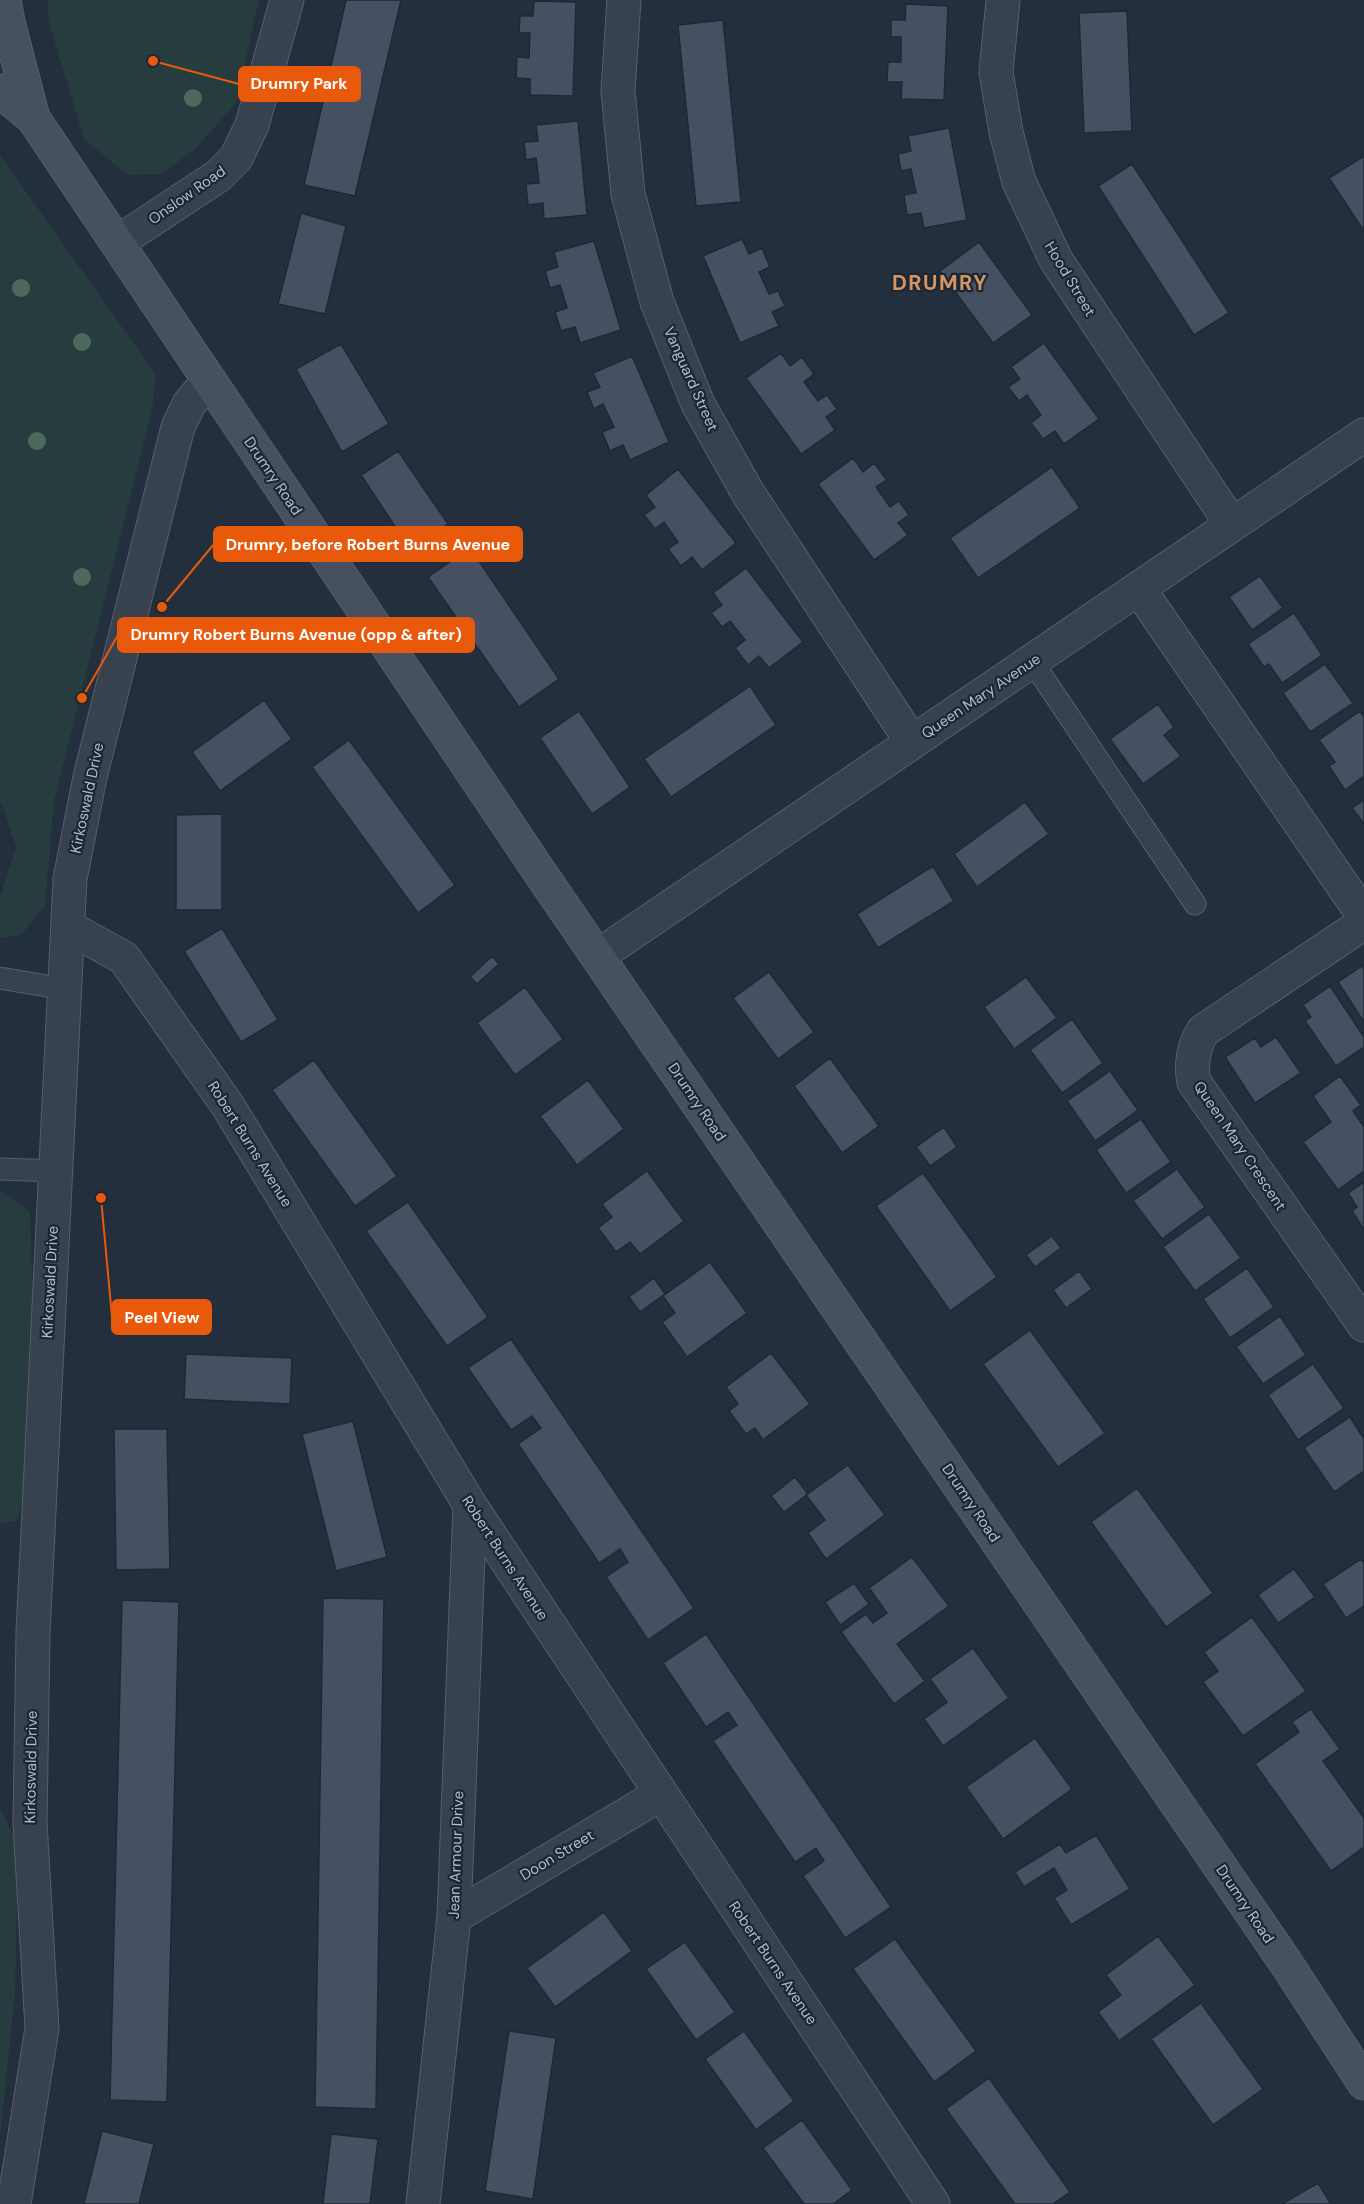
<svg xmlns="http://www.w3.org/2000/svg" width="1364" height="2204" viewBox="0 0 1364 2204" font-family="'DM Sans',sans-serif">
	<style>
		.green { fill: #263c3f }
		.building { fill: #455162; stroke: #1f2835; stroke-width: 1.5 }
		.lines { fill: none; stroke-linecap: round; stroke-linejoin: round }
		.service-casing { stroke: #565f6c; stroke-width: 23 }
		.minor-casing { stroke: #565f6c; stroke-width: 35 }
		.tertiary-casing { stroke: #565f6c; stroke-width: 35 }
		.secondary-casing { stroke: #565f6c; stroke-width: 35 }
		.service { stroke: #38414e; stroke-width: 21 }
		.minor { stroke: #38414e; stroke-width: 33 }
		.tertiary { stroke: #38414e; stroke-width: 33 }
		.secondary { stroke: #465061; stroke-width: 33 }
		.tree { fill: #4b6a5d }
		.labels { text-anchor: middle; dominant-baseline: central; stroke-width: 4.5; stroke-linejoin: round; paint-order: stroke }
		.street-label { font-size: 15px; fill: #b4bcc9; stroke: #1d2633 }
		.district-label { font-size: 21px; font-weight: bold; letter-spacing: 1.5px; fill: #d59563; stroke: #1d2633 }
		.leader { fill: none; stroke: #e8590c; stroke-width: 2 }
		.callout-dot { fill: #e8590c; stroke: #1d2633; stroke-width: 2 }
		.callout { fill: #e8590c; stroke: #e8590c; stroke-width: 2 }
		.callout-label { font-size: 16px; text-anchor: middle; font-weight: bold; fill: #fff }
	</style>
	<rect width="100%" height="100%" fill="#242f3e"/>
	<!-- green -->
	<path class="green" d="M48,0H259L236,103L195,149L161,174L128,175L84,139L48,19Z
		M0,155L156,375L152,410L54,801L45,906L21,935L0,938V897L16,847L3,807L0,802Z
		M0,1190L30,1212L34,1331L24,1499L16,1521L0,1524Z
		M0,1810L18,1843L15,1993L0,2136Z"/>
	<!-- building -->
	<path class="building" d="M346,0H401L355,196L304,185Z
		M534,1L576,2L573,96L530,95V79L516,78L517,57L529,58L530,33H519L520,16H533Z
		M906,4L948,6L944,100L901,99L902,82H887L888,62H901V37H891V20H905Z
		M1127,11L1132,131L1084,133L1079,13Z
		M723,20L741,202L696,206L678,25Z
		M578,121L587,215L544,219L543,203L528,205L526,184L539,183L536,158L526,160L524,142L538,141L536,125Z
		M949,128L967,220L924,228L921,213L907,215L904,195L916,193L911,169L901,171L898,154L911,151L908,136Z
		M1364,156V231L1329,178Z
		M1132,164L1229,313L1194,335L1098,186Z
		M301,213L346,226L325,314L278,304Z
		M742,239L749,254L762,248L770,267L759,272L769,294L778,291L785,306L772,312L779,326L740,343L703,256Z
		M594,241L621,330L580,343L575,327L561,331L555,312L567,308L560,285L550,288L545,271L558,267L554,252Z
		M979,242L1032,315L993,343L940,271Z
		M1044,343L1099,419L1064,444L1055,431L1043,439L1031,423L1041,415L1027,395L1019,401L1008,387L1020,379L1011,367Z
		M341,344L389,424L342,452L296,369Z
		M781,353L790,366L802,357L814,374L804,382L818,401L827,395L837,409L826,417L835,430L801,454L746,378Z
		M632,356L669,442L630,460L623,445L610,451L602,432L614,427L603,404L594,409L587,392L600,387L593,373Z
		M398,451L448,524L410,549L361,475Z
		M853,458L863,472L874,463L887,480L876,487L890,507L899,501L909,515L898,523L908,535L874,560L818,484Z
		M1052,467L1080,508L978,578L950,538Z
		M678,469L736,543L702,570L692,557L681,566L668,549L678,542L664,522L655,529L644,515L655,507L646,495Z
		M470,548L559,679L519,707L428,577Z
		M746,568L803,642L769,668L759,656L748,665L735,648L745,640L730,621L722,627L711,613L722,605L713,593Z
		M1260,576L1283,608L1252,630L1229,597Z
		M1294,613L1322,655L1282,683L1269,664L1264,667L1248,644Z
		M1325,664L1353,703L1310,732L1283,693Z
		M750,686L776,725L671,797L644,759Z
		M264,700L292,739L220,791L192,752Z
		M1158,704L1174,727L1164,735L1181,756L1143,784L1110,739Z
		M579,711L630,787L592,814L540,738Z
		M1360,711L1364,717V776L1345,790L1329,766L1335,762L1319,740Z
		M349,740L455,885L418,913L312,767Z
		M1364,800V824L1352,808Z
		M1025,802L1049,834L977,887L954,854Z
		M222,814V910H176V815Z
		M933,866L954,901L878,948L857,914Z
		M222,928L278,1020L241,1042L184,951Z
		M492,956L499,964L477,984L470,977Z
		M1362,966L1364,969V1022L1338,982Z
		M769,972L814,1032L778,1059L733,998Z
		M1026,977L1057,1018L1014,1049L984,1007Z
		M1330,986L1364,1037V1047L1336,1066L1305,1021L1311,1017L1303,1005Z
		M525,987L563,1039L515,1075L477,1023Z
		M1072,1019L1103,1063L1062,1093L1030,1050Z
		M1276,1037L1301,1073L1255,1103L1225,1057L1255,1038L1261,1047Z
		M830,1058L879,1126L842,1153L794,1086Z
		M314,1060L397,1176L355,1206L272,1090Z
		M1110,1071L1138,1110L1095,1141L1067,1101Z
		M1340,1076L1361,1105L1353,1111L1364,1127V1171L1338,1190L1303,1142L1331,1122L1313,1096Z
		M588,1080L624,1129L577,1165L540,1116Z
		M1141,1119L1171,1162L1126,1193L1096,1150Z
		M944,1127L957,1147L930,1166L916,1147Z
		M1177,1169L1205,1207L1162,1239L1133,1201Z
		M647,1171L684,1221L640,1254L630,1242L616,1252L598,1228L612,1217L602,1204Z
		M923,1173L997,1277L950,1311L876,1206Z
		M1364,1182V1230L1352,1211L1357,1207L1348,1193Z
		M408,1202L488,1317L447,1346L366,1231Z
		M1209,1214L1241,1258L1195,1291L1163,1247Z
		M1052,1236L1061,1248L1035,1267L1026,1255Z
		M710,1262L747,1313L687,1357L662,1322L675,1313L663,1296Z
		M1247,1268L1274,1307L1230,1338L1203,1299Z
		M1079,1271L1092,1289L1066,1308L1053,1290Z
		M654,1278L665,1294L640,1312L629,1297Z
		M1280,1316L1306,1355L1263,1384L1236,1347Z
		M1030,1330L1105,1433L1058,1467L983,1364Z
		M511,1339L694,1608L648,1640L606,1577L628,1562L620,1549L599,1563L518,1444L541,1428L532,1416L511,1430L468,1368Z
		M771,1353L810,1404L763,1440L755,1428L746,1434L729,1411L738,1404L726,1387Z
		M186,1354L292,1358L290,1404L184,1399Z
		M1313,1364L1344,1408L1298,1440L1268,1395Z
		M1350,1417L1364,1439V1471L1334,1492L1304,1448Z
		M353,1421L387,1557L336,1571L302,1434Z
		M114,1429H167L170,1569L116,1570Z
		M848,1465L885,1515L826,1559L808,1533L825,1520L806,1495Z
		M795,1477L808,1494L784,1512L771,1496Z
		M1137,1488L1213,1593L1166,1627L1091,1522Z
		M912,1557L949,1606L897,1644L925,1681L894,1704L841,1632L866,1614L873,1623L887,1613L869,1588Z
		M1361,1559L1364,1563V1606L1346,1618L1323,1584Z
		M1294,1569L1315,1597L1278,1623L1258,1595Z
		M854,1583L869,1604L840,1625L825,1602Z
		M323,1598L384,1599L376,2109L315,2107Z
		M122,1600L179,1602L167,2102L110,2100Z
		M1252,1617L1306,1691L1243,1736L1203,1682L1218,1671L1204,1652Z
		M706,1634L891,1907L845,1938L803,1876L824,1861L816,1848L795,1862L713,1741L737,1725L728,1712L706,1727L663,1663Z
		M973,1648L1009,1698L943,1746L924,1719L947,1702L930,1679Z
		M1311,1709L1340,1749L1323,1761L1364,1818V1847L1331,1871L1255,1764L1299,1732L1292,1722Z
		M1035,1738L1072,1789L1003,1839L966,1787Z
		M1096,1835L1130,1889L1071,1925L1054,1898L1067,1890L1054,1868L1024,1887L1015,1872L1060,1844L1066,1853Z
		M604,1912L632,1951L555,2007L527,1968Z
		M1158,1936L1195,1985L1119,2041L1098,2012L1121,1995L1106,1975Z
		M895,1939L976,2051L934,2082L853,1969Z
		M685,1942L735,2012L696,2040L646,1969Z
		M1201,2003L1263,2089L1213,2125L1151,2039Z
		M509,2031L556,2038L533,2199L485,2191Z
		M744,2031L794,2101L756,2130L705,2059Z
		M989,2078L1070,2192L1053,2204H1015L946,2109Z
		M802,2120L852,2190L833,2204H804L763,2148Z
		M102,2131L154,2144L139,2204H84Z
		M331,2134L378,2139L370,2204H323Z
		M1318,2183L1331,2204H1282Z"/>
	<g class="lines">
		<defs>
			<path id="service" d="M1032,661L1195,904
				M0,978L65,989
				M0,1169L56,1171"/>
			<path id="minor" d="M624,0L618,91L628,194L657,302L698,404L748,493L912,742
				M1003,0L996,72L1006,132L1019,182L1056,260L1232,525
				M118,242L218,176L236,158L252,125L287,0
				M1139,589L1364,916
				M1364,923L1203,1031C1194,1045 1190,1065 1194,1082L1364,1325
				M68,927L124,958L228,1106L470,1505L933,2204
				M598,956L1364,435
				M454,1917L661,1794
				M423,2204L454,1917L470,1505"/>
			<path id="tertiary" d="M14,2204L42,2028L30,1823L33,1633L70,879L90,777L178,427L189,404L209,380"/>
			<path id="secondary" d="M4,0L8,22L33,118
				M0,91L33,118L545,880L1286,1963L1364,2083"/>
		</defs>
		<!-- service casing -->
		<use href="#service" class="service-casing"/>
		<!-- minor casing -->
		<use href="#minor" class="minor-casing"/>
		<!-- tertiary casing -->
		<use href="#tertiary" class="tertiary-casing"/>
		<!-- secondary casing -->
		<use href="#secondary" class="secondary-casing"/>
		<!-- service -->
		<use href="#service" class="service"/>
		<!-- minor -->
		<use href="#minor" class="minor"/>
		<!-- tertiary -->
		<use href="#tertiary" class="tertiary"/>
		<!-- secondary -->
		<use href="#secondary" class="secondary"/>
	</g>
	<!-- trees -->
	<g class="tree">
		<circle cx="193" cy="98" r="9"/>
		<circle cx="21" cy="288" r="9"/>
		<circle cx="82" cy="342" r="9"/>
		<circle cx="37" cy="441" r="9"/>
		<circle cx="82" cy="577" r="9"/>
	</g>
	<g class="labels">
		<!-- street labels -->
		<g class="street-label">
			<text transform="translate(187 195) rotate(-35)">Onslow Road</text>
			<text transform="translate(1070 279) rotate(59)">Hood Street</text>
			<text transform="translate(691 379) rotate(66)">Vanguard Street</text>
			<text transform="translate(273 476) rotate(56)">Drumry Road</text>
			<text transform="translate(981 696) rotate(-34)">Queen Mary Avenue</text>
			<text transform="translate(87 798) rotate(-78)">Kirkoswald Drive</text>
			<text transform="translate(697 1102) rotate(56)">Drumry Road</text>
			<text transform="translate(250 1144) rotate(58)">Robert Burns Avenue</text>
			<text transform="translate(1240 1146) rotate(56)">Queen Mary Crescent</text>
			<text transform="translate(50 1282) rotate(-87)">Kirkoswald Drive</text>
			<text transform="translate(971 1503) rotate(56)">Drumry Road</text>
			<text transform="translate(505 1558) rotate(57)">Robert Burns Avenue</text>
			<text transform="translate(31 1767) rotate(-89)">Kirkoswald Drive</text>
			<text transform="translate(456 1855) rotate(-88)">Jean Armour Drive</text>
			<text transform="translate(557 1855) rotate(-31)">Doon Street</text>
			<text transform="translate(1245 1904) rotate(56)">Drumry Road</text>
			<text transform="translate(773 1963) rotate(56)">Robert Burns Avenue</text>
		</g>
		<!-- district labels -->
		<g class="district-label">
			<text x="940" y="283">DRUMRY</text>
		</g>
	</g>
	<!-- callouts -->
	<path class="leader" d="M153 61L239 84M162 607L214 544M82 698L118 635M101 1198L112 1317"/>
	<g class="callout-dot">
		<circle cx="153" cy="61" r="6"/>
		<circle cx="162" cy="607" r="6"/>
		<circle cx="82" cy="698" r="6"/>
		<circle cx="101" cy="1198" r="6"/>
	</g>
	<g class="callout">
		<rect x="239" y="67" width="121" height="34" rx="6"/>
		<rect x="214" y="527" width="308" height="34" rx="6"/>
		<rect x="118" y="618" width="356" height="34" rx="6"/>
		<rect x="112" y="1300" width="99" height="34" rx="6"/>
	</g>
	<g class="callout-label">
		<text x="299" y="89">Drumry Park</text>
		<text x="368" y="550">Drumry, before Robert Burns Avenue</text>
		<text x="296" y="640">Drumry Robert Burns Avenue (opp &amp; after)</text>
		<text x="162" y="1323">Peel View</text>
	</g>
</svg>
